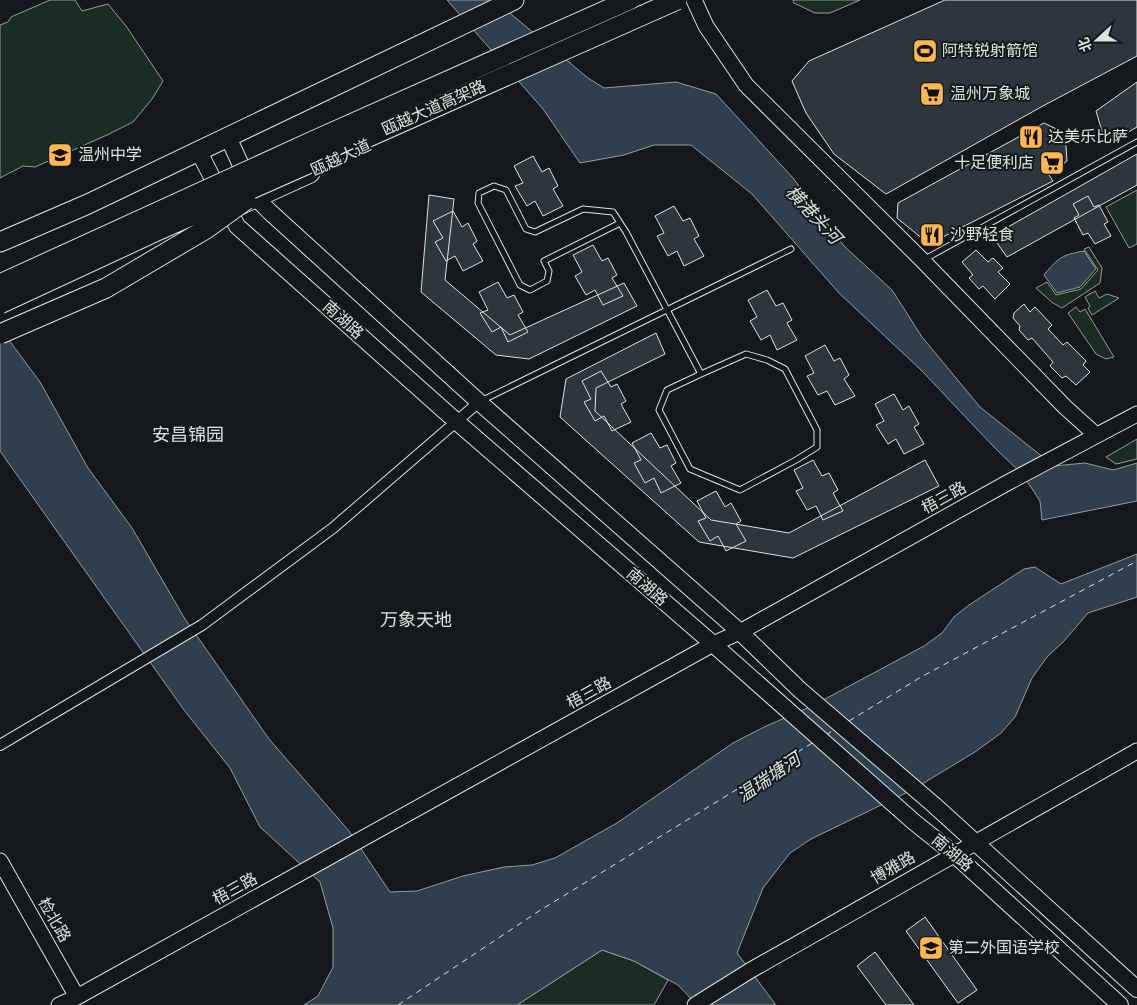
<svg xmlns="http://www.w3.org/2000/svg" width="1137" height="1005" viewBox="0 0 1137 1005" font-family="Spectral,'Noto Sans SC',serif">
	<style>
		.green { fill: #1a2d24; stroke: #939e99 }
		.water { fill: #2f3f4d; stroke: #939e99 }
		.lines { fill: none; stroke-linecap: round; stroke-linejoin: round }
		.ferry { stroke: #d8e6dc; stroke-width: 1; stroke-dasharray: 6 5; stroke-linecap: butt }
		.building { fill: #2c363c; stroke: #d8e6dc }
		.lane-casing { stroke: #d8e6dc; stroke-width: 7 }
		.street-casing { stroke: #d8e6dc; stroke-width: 12 }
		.secondary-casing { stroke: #d8e6dc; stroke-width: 17 }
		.primary-casing { stroke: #d8e6dc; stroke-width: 18 }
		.highway-casing { stroke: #d8e6dc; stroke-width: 21 }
		.lane { stroke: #14181c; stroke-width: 5 }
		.street { stroke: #14181c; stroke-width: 10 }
		.secondary { stroke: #14181c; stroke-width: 15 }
		.primary { stroke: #14181c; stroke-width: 16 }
		.highway { stroke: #14181c; stroke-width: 19 }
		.highway-bridge-casing { stroke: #d8e6dc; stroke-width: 21; stroke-linecap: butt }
		.highway-bridge { stroke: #14181c; stroke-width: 19 }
		.labels { text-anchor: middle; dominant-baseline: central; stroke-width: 4; stroke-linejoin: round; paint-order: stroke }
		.poi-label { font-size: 16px; fill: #d8e6dc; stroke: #14181c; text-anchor: start }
		.street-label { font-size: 16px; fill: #d8e6dc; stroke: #14181c }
		.water-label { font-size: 18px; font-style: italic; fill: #d8e6dc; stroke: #14181c }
		.neighbourhood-label { font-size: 18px; fill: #d8e6dc; stroke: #14181c }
	</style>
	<rect width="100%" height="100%" fill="#14181c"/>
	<!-- green -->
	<path class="green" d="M50,0H75L82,11L108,4L126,26L163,81L152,99L133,122L107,135L35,167L23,166L0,178V25L8,22L11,17Z
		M793,0H860L830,13H815L794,3Z
		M1137,190V244L1129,248L1106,207Z
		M1089,247L1102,268L1100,283L1062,308L1053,303L1036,288L1047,282L1056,295L1081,289L1098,270L1084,249Z
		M1095,291L1099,298L1107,294L1119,298L1092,315L1088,308L1090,306L1085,297Z
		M1076,307L1080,312L1085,309L1114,357L1106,359L1096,354L1068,313Z
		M1137,439V459L1116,464L1106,457Z
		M602,950L634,961L668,980L654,1005H517Z"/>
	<!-- water -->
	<path class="water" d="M447,0H494L588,78L604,88L676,82L716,94L793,178L844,246L892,290L922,337L980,407L1054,466L1085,463L1113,470L1137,463V501L1042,520L1040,501L1023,475L994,447L921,370L839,293L752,194L691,145H654L624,155L580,163L543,109Z
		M1084,251L1096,269L1080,287L1057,293L1044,275C1059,257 1062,255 1084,251Z
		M0,328L40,382L88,468L132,528L185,619L269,739L349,831L390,892L417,891L463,876L504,867L532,865L555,858L617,823L733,743L764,727L812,706L924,646L942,633L954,617L969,605L1024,569L1035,567L1061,584L1137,554V597L1088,613L1064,641L1047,657L1032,678L1015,717L1001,733L975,752L912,790L811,839L790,853L763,888L737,953L776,1005H697L678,985L634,961L602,950L517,1005H304L318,996L333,967V928L320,882L260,827L230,768L184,710L0,451Z"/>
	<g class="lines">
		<!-- ferry -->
		<path class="ferry" d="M849,721L921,677L1137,561
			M826,735L835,729
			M398,1005L539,911L814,742"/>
	</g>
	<!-- building -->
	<path class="building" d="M945,0H1137V56L1041,107L886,194L834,154L806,113L792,81L809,61Z
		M1137,82V127L1106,145L1096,111Z
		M1044,123L1065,133L1067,161L1049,175L1053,181L929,244L897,218L898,203Z
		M1137,154V185L1007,257L992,236Z
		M533,156L542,172L549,168L558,186L553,189L563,206L543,216L535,201L527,206L515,186L523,183L514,166Z
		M429,195L454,199L445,280L510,335L624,283L637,306L529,359L496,355L421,292Z
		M1088,196L1094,207L1099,205L1108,222L1104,224L1111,236L1095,244L1088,233L1083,235L1074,218L1079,215L1073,204Z
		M674,206L683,221L690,218L699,236L694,239L704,256L684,266L677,251L668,256L657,236L664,233L655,216Z
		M453,211L462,227L468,223L477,241L473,244L483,261L463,271L455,256L446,261L435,242L443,238L433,221Z
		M593,245L602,261L608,258L617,275L612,278L623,296L603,305L595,290L586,295L575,276L582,272L573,255Z
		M976,250L988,262L993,258L1003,268L998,272L1010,284L995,299L983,286L979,289L969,278L973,275L962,262Z
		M498,282L507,298L514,295L523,312L518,315L528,332L508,342L501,327L492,332L480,313L488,310L479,292Z
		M767,290L776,306L783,303L792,320L787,323L797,340L777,350L770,335L761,340L750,321L757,317L748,300Z
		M1024,304L1030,312L1035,307L1052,325L1048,329L1063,345L1067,342L1086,361L1083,365L1090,372L1076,385L1066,376L1062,378L1050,366L1053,362L1032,338L1028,340L1019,330L1020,326L1013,318L1014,313Z
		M656,333L665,354L596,388L595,411L711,520L789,533L925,460L939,486L793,558L699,542L560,417L566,379Z
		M825,345L834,361L840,358L849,375L844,379L855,396L835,405L827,391L818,395L807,376L814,373L805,356Z
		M601,371L611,387L617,384L626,401L621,404L631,422L612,431L604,416L595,421L584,402L591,399L582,381Z
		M894,394L903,410L909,406L919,424L914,427L924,444L904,454L896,439L888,444L876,425L884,421L875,404Z
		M651,433L660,448L667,445L676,463L671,466L681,483L661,493L654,478L645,483L634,463L641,460L632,443Z
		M813,460L822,476L829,473L838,490L833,493L843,511L823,520L816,506L807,510L796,491L803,488L794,470Z
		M716,491L725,507L731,503L741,521L736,524L746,541L726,551L718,536L710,541L698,521L706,518L697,501Z
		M925,917L977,990L958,1003L906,931Z
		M875,952L914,1005H886L857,966Z"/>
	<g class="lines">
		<defs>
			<path id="lane" d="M620,223L544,261L549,271L547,281L530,290L520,285L478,203L479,193L494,186L506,190L526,229L535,232L583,209L613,212L626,232L701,374L667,390L659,410L690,469L740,490L796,460L817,447V430L785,369L767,360L746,354L701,374
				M925,259L1137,142
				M481,401L791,249"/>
			<path id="street" d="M0,745L202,625L333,528L479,402"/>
			<path id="secondary" d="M694,0L706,26L746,85L922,260L1065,407L1096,435
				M0,861L77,997
				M59,1005L77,997L713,644L740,632L1007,483L1137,414
				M695,1005L751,970L1137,751"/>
			<path id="primary" d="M228,137L256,198L270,212L479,402L740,632L800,690L934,805L1137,989
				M198,150L237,226L457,422L713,644L914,822L954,854L1120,1005"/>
			<path id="highway" d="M233,208L310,173
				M0,242L88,204L514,0
				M0,321L114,268L190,229"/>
		</defs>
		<!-- lane casing -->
		<use href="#lane" class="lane-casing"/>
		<!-- street casing -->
		<use href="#street" class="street-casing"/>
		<!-- secondary casing -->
		<use href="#secondary" class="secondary-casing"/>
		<!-- primary casing -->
		<use href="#primary" class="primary-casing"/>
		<!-- highway casing -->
		<use href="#highway" class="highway-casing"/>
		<!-- lane -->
		<use href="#lane" class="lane"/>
		<!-- street -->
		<use href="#street" class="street"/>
		<!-- secondary -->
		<use href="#secondary" class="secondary"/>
		<!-- primary -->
		<use href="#primary" class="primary"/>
		<!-- highway -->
		<use href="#highway" class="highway"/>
		<defs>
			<path id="highway-bridge" d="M0,284L315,140L629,0
				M0,304L157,231L677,0
				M0,334L106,288L206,229L246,200"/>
		</defs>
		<!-- highway-bridge casing -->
		<use href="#highway-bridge" class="highway-bridge-casing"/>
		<!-- highway-bridge -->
		<use href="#highway-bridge" class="highway-bridge"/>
	</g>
	<!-- icons -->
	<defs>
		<symbol id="stadium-square" viewBox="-11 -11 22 22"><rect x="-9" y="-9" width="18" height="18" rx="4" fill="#ffb74d" stroke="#14181c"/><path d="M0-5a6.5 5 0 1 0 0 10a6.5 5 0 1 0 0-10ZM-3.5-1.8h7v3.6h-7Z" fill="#111"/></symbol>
		<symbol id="supermarket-square" viewBox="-11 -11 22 22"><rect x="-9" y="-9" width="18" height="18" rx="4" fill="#ffb74d" stroke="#14181c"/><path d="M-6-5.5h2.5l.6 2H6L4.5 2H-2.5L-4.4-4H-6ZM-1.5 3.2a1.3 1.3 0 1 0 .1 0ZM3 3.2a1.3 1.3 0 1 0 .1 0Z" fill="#111"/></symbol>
		<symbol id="restaurant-square" viewBox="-11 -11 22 22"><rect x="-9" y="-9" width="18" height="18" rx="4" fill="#ffb74d" stroke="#14181c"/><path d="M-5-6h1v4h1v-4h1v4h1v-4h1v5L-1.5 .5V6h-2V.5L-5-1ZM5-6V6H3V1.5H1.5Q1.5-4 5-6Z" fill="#111"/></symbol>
		<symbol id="school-square" viewBox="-11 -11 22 22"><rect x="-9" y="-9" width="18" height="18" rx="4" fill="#ffb74d" stroke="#14181c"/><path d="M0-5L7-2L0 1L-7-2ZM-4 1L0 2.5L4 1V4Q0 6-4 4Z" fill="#111"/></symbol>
	</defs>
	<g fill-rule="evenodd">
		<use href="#stadium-square" x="911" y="37" width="28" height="28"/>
		<use href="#supermarket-square" x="918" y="80" width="28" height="28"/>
		<use href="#restaurant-square" x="1017" y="123" width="28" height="28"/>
		<use href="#school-square" x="46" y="141" width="28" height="28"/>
		<use href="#supermarket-square" x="1038" y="149" width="28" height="28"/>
		<use href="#restaurant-square" x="918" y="221" width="28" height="28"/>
		<use href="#school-square" x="917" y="934" width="28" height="28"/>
	</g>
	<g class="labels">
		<!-- poi labels -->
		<g class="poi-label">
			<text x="942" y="51">阿特锐射箭馆</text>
			<text x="950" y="94">温州万象城</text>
			<text x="1048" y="137">达美乐比萨</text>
			<text x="78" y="155">温州中学</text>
			<text x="1034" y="163" text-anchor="end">十足便利店</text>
			<text x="950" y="235">沙野轻食</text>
			<text x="948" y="948">第二外国语学校</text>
		</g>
		<!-- street labels -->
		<g class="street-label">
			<text transform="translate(434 108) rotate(-24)">瓯越大道高架路</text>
			<text transform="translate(341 158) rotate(-25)">瓯越大道</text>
			<text transform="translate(343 320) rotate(42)">南湖路</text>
			<text transform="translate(944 498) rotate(-29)">梧三路</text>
			<text transform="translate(647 587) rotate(41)">南湖路</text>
			<text transform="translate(589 693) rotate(-29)">梧三路</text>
			<text transform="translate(952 853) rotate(40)">南湖路</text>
			<text transform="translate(893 868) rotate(-30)">博雅路</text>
			<text transform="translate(235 889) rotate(-29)">梧三路</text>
			<text transform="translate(54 920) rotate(60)">检北路</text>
		</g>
		<!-- water labels -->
		<g class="water-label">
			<text transform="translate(813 215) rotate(47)">横港头河</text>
			<text transform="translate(769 778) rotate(-34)">温瑞塘河</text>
		</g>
		<!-- neighbourhood labels -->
		<g class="neighbourhood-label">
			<text x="188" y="435">安昌锦园</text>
			<text x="416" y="620">万象天地</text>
		</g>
	</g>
	<!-- north arrow -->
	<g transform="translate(1097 40) rotate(249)" stroke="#14181c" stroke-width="4" paint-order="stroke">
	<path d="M0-4L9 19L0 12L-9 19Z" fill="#d8e6dc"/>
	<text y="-8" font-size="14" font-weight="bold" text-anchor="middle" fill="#d8e6dc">北</text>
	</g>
</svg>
